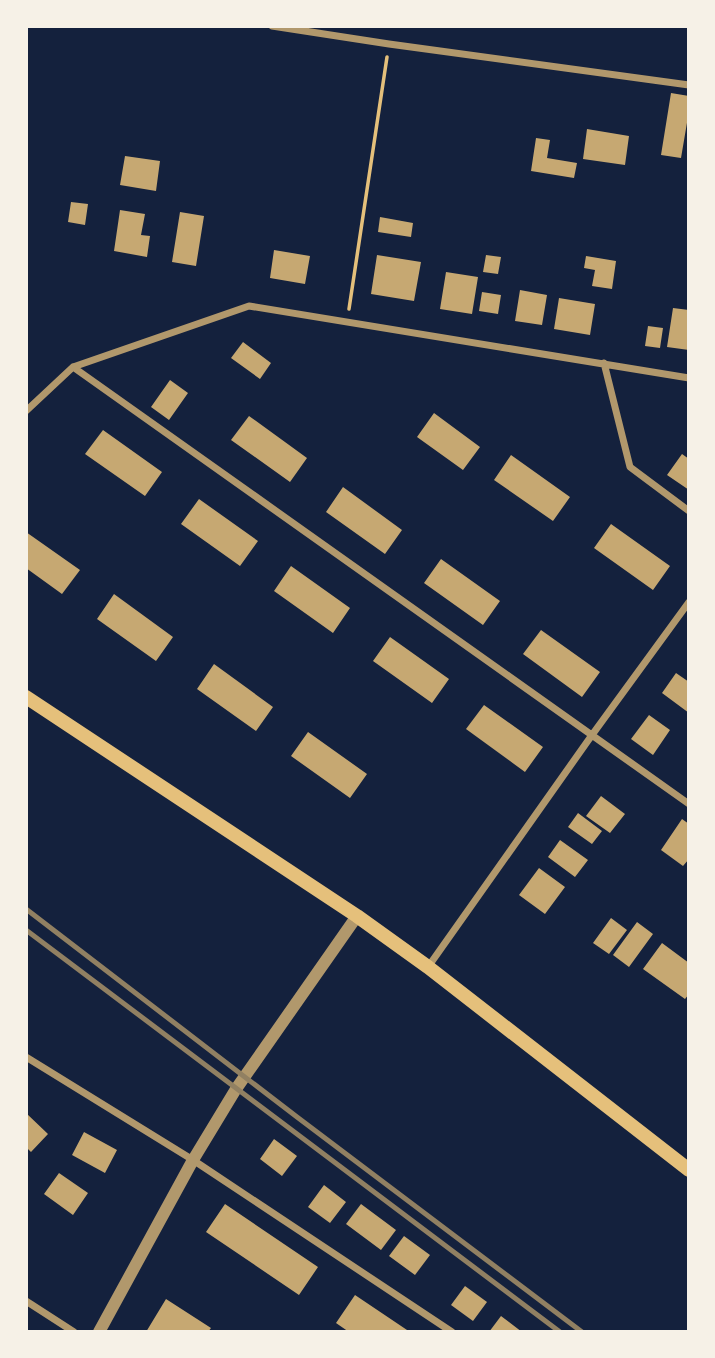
<svg xmlns="http://www.w3.org/2000/svg" width="715" height="1358" viewBox="0 0 715 1358" font-family="'Nunito Sans',sans-serif">
	<style>
		.building { fill: #c6a872 }
		.lines { fill: none; stroke-linecap: round; stroke-linejoin: round }
		.path { stroke: #e5c07b; stroke-width: 3.5 }
		.minor { stroke: #b1986c; stroke-width: 7 }
		.tertiary { stroke: #b1986c; stroke-width: 12 }
		.secondary { stroke: #e5c07b; stroke-width: 14 }
		.rail { stroke: #918062; stroke-width: 5 }
	</style>
	<rect width="100%" height="100%" fill="#14213d"/>
	<!-- building -->
	<path class="building" d="M671,93L689,96V111L681,158L661,155Z
		M587,129L629,136L625,165L583,159Z
		M536,138L550,140L547,158L577,163L574,178L531,171Z
		M125,156L160,161L156,191L120,185Z
		M71,202L88,204L85,225L68,222Z
		M120,210L145,214L141,235L150,236L147,257L114,251Z
		M180,212L204,216L196,266L172,262Z
		M380,217L413,223L411,237L378,232Z
		M274,250L310,256L305,284L270,278Z
		M377,255L421,262L414,301L371,294Z
		M486,255L501,257L498,274L483,272Z
		M586,256L616,261L612,289L592,286L595,270L584,268Z
		M446,272L478,277L472,314L440,309Z
		M520,290L547,295L542,325L515,321Z
		M482,292L501,295L498,314L479,311Z
		M559,298L595,304L590,335L554,329Z
		M673,308L689,310V350L667,347Z
		M648,326L663,328L660,348L645,346Z
		M243,342L271,363L260,379L231,358Z
		M170,380L188,393L169,420L151,407Z
		M434,413L480,447L463,470L417,437Z
		M249,416L307,458L290,482L231,440Z
		M103,430L162,472L145,496L85,454Z
		M682,454L689,459V490L667,475Z
		M511,455L570,497L553,521L494,480Z
		M343,487L402,530L385,554L326,512Z
		M199,499L258,541L240,566L181,524Z
		M611,524L670,566L653,590L594,548Z
		M26,532L80,570L62,594L26,568Z
		M441,559L500,601L483,625L424,583Z
		M291,566L350,608L333,633L274,591Z
		M114,594L173,637L156,661L97,619Z
		M541,630L600,672L582,697L523,654Z
		M390,637L449,679L432,703L373,661Z
		M214,664L273,707L256,731L197,689Z
		M676,673L689,682V713L662,693Z
		M484,705L543,747L525,772L466,729Z
		M649,715L670,730L653,755L631,739Z
		M308,732L367,774L350,798L291,756Z
		M601,796L625,814L610,833L586,816Z
		M578,813L602,831L592,844L568,827Z
		M682,819L689,824V859L683,866L661,850Z
		M560,840L588,860L575,877L548,857Z
		M539,868L565,887L545,914L519,895Z
		M611,918L627,930L609,954L593,943Z
		M637,922L653,934L629,967L613,955Z
		M662,943L689,963V994L685,999L643,969Z
		M26,1113L48,1134L31,1152L26,1147Z
		M84,1132L117,1150L105,1173L72,1155Z
		M274,1139L297,1156L282,1176L260,1159Z
		M59,1173L88,1193L73,1215L44,1194Z
		M324,1185L346,1202L330,1223L308,1207Z
		M225,1204L318,1267L299,1295L206,1232Z
		M361,1204L396,1230L381,1250L346,1224Z
		M404,1236L430,1255L415,1275L389,1256Z
		M465,1286L487,1302L473,1321L451,1305Z
		M355,1295L410,1332H349L336,1323Z
		M166,1299L211,1328L208,1332H146Z
		M501,1316L522,1332H489Z"/>
	<g class="lines">
		<!-- path -->
		<path class="path" d="M349,309L387,57"/>
		<!-- minor -->
		<path class="minor" d="M272,26L389,44L689,85
			M604,363L630,467L689,511
			M73,367L689,804
			M26,411L73,367L249,306L689,378
			M428,967L592,735L689,602
			M26,1057L193,1160L452,1332
			M26,1301L74,1332"/>
		<!-- tertiary -->
		<path class="tertiary" d="M99,1332L193,1160L236,1089L357,916"/>
		<!-- secondary -->
		<path class="secondary" d="M26,697L357,916L428,967L689,1170"/>
		<!-- rail -->
		<path class="rail" d="M26,909L297,1117L582,1332
			M26,930L560,1332"/>
	</g>
	<!-- border -->
	<rect width="715" height="1358" fill="none" stroke="#f6f1e7" stroke-width="56"/>
</svg>
